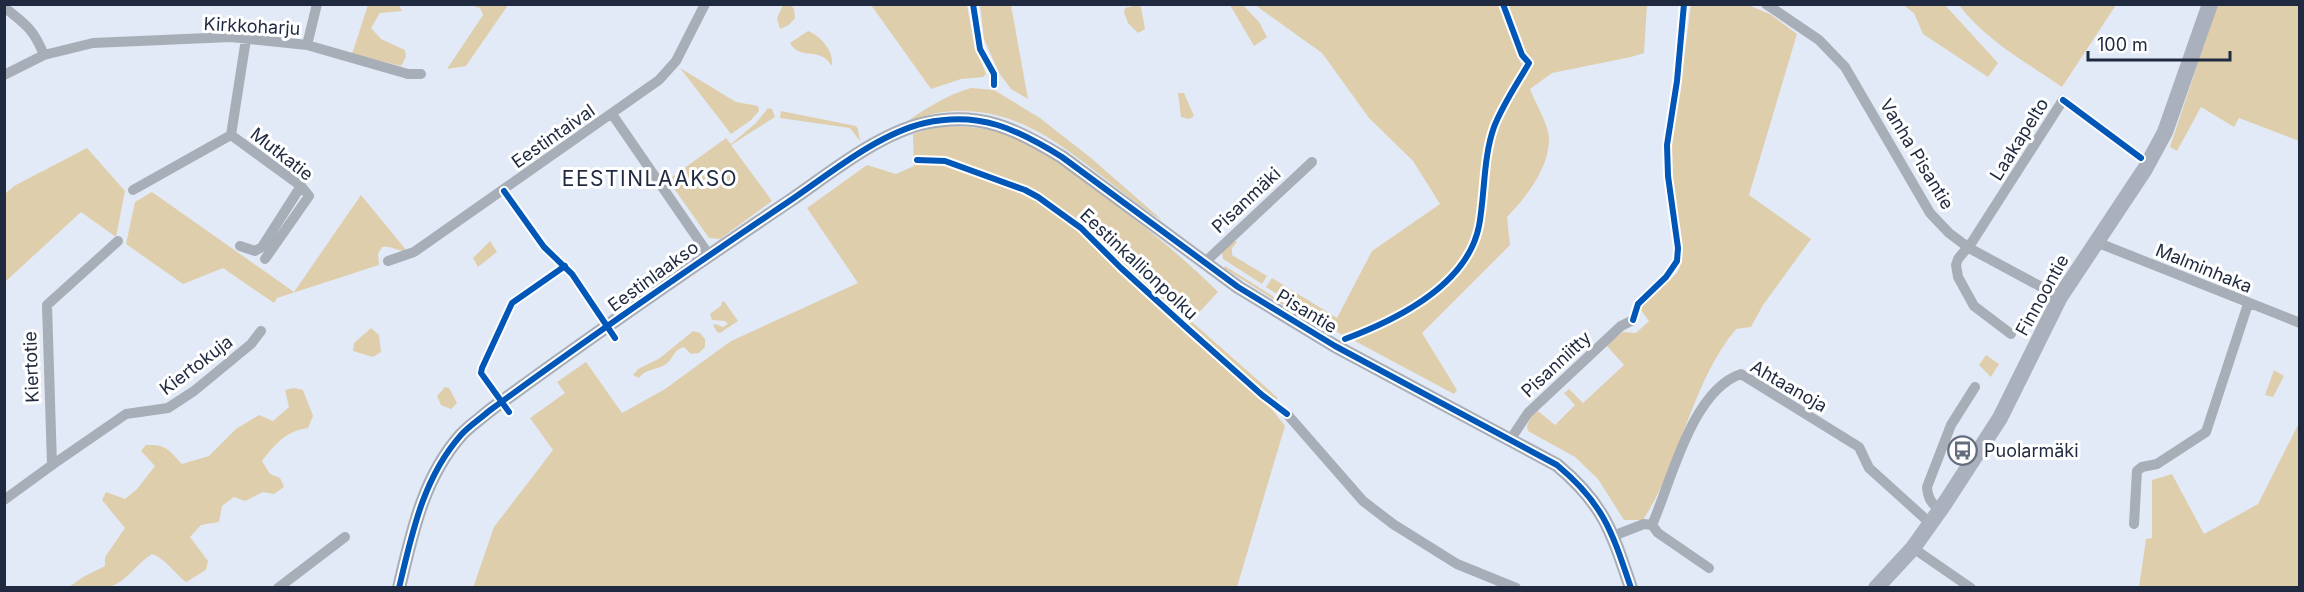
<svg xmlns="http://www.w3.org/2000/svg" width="2304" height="592" viewBox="0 0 2304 592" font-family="Inter,sans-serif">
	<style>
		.green { fill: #dfceac }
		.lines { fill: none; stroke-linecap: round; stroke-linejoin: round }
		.minor { stroke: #a8aeb7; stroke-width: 10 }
		.tertiary { stroke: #a8aeb7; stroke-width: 14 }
		.primary { stroke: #aab0bc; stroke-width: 16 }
		.cycleway-casing { stroke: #fff; stroke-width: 10 }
		.cycleway { stroke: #0057b8; stroke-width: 6 }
		.labels { text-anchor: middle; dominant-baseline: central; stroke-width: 6; stroke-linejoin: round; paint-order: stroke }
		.street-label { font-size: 18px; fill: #1f2a40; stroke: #fff }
		.poi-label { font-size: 18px; fill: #1f2a40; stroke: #fff; text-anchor: start }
		.quarter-label { font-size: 21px; letter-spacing: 1.5px; fill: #1f2a40; stroke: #fff }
	</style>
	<rect width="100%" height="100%" fill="#e3eaf7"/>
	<!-- green -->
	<path class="green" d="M368,5H399L402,11L380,13L371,28L381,39L405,50L406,57L401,66L352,54Z
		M470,5H508L466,66L447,69L483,15L480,8Z
		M783,5H791L794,9L795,18L789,25L780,29L777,18Z
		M871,5H967L974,44L986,74L983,77L961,79L931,89Z
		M980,5H1011L1028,99L1011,89L999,73L984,39Z
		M1137,5L1141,7L1145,29L1138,33L1128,23L1124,12L1125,8Z
		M1230,5H1243L1259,22L1267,37L1254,46Z
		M1255,5H1498L1521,64L1526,55L1506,5H1647L1644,53L1631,57L1552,73L1530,89C1535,102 1548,124 1549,137C1550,167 1527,196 1507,217L1510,245L1422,333L1457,390L1454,394L1353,340L1366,331L1359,330L1345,337L1266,287L1272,278L1337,318L1372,251L1440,204L1413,161L1369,118L1322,53Z
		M1691,5H1748L1770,14L1797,34L1749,195L1811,239L1763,305L1751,327L1736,329C1690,385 1682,460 1643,520H1624L1598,479L1575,457L1528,431L1527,426L1532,415L1538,411L1555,425L1575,405L1564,393L1569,389L1583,403L1624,365L1606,345L1623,332L1636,333L1649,321L1641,310V307L1676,274L1680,267L1683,248L1672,177L1670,147L1678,103Z
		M1903,5H1945L1998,63L1988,77L1923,34L1914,13Z
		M1959,5L2115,4L2116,5L2062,87C2026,62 1985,40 1959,5Z
		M2217,5H2299V141L2239,118L2234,127L2201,107L2177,151L2170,147Z
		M808,31C821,36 834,51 832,66C819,45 801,62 790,43Z
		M680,68L736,102L758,106L759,111L751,120L731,134Z
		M971,88L994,90L1040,118L1091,158L1162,220C1146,211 1132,199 1117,188C1062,146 1013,101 937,113C927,115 916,119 906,122C927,108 946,95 971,88Z
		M1178,93H1184L1194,116L1189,119L1181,117Z
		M768,108L772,109L775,117L731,145L772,201L720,239L709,238L668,180L726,138L731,144L756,123Z
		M781,111L856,126L858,129L860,141L850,128L780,118Z
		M951,126C974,127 996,129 1018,138C1044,148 1066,167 1087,183C1134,218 1177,251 1218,292L1191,321L1278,398L1270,407L1285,426L1237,587L473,588L494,527L553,450L530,418L565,393L557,382L586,362L622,413L665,389L731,341L858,283L807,208L867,165L896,174L914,166L913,134L931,128Z
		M87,148L125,191L116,237L81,212L5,282V194L14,186Z
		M152,192L294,292L361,195L407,251C398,252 392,245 382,247L378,254L379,265L277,298L274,303L223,268L183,284L126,244L135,202Z
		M1233,240L1237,242L1232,248V255L1267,276L1262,284L1223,259L1222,251Z
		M490,241L497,252L478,267L473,258Z
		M1225,266L1310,320L1313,324L1224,268Z
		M724,301L738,321L720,333L717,332L713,325L715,324L723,327L728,324L725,321L712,320L710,314L722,305L721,303Z
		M371,328L379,335L381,352L373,357L353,351L354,343Z
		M693,331L700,333L705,339V347L699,353L691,354L684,347C673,350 674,358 666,364C656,371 646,368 639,378L633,375L638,369L660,358Z
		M1986,355L1999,364L1991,377L1979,365Z
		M2274,370L2284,376L2273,397L2265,395Z
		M445,387L449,388L457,403L451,409L441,405L437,396Z
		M294,388L303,390L313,416L308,428C286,431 275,444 262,461L270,474L280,478L284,487L274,494L263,492L245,501L234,497L222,506L219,522L201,525L190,537L208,561L206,570L186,582C175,574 165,558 152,554C139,562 131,575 118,583C105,591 84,588 69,587L83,577L105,566V557L125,528L102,500L106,492L125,499L137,489L155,466L141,451L146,445C166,444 168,449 182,464L209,456L236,429L259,415L273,421L289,407L285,390Z
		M2299,423V587H2139L2146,539L2152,538V480L2172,474L2204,534L2258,504Z"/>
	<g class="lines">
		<!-- minor -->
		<path class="minor" d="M1766,4L1819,40L1845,67L1930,213L1949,233L1969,248L2060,297
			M4,7C26,25 33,28 44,55
			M307,45L317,4
			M4,75L44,55L93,43L231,37L307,45L408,74H421
			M612,114L709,255
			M231,135L301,186L309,196L265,259
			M133,190L231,135L246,39
			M2096,242L2300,323
			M240,246L255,251L262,247L301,186
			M388,261L414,252L659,80L676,61L705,4
			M1204,263L1312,162
			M2011,334L1974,306L1958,277L1956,265L1958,259L1972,242L2063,100
			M1287,414L1363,501L1393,524L1457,564L1516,588
			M1510,440L1528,413L1621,326L1633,320
			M52,465L126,414L168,408L194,391L251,344L261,331
			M4,500L52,465L47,305L118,241
			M1941,510C1931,504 1928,498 1927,487L1951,425L1975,387
			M2134,524L2137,471L2142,467L2157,464L2206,432L2248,304
			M1652,525L1658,533L1709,568
			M1613,536L1644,524L1652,525C1671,482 1692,390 1741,374L1859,447L1869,468L1931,524
			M1913,548L1971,588
			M278,588L345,537"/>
		<!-- tertiary -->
		<path class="tertiary" d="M399,588C412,533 423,478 461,435C469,426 480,419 489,411C587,339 687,270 788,202C828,175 877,134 925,123C980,111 1017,129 1062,157L1238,287L1335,346L1557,465C1604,504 1612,532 1631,588"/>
		<!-- primary -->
		<path class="primary" d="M1876,588L1913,548L1945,503L2000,418L2060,297L2145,169L2165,132L2210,4"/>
		<defs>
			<path id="cycleway" d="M973,4L980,49L994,74V85
				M2063,100L2141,158
				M917,160L945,161L1025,190L1038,197L1081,228L1121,268L1188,329L1262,395L1287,414
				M504,191L544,247L572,274L615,338
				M1633,320L1638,304L1666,277L1677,261L1678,248L1668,176L1667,145L1677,81L1684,4
				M1345,339C1396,320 1467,286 1479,226C1485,194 1483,158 1494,127C1503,104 1517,84 1529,63L1522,55L1503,4
				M509,412L481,373L482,368L512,303L565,266
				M399,588C412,533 423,478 461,435C469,426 480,419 489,411C587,339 687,270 788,202C828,175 877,134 925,123C980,111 1017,129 1062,157L1238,287L1335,346L1557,465C1604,504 1612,532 1631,588"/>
		</defs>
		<!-- cycleway casing -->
		<use href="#cycleway" class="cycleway-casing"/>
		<!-- cycleway -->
		<use href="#cycleway" class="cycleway"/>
	</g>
	<!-- icons -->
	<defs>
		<symbol id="bus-ring" viewBox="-11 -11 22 22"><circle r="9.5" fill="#fff" stroke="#646d80" stroke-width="1.5"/><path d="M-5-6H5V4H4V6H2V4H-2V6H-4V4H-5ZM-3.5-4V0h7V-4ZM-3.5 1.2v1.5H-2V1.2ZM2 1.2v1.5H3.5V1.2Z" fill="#646d80"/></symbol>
	</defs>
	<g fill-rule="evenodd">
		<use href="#bus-ring" x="1946" y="434" width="33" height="33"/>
	</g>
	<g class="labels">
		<!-- street labels -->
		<g class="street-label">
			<text transform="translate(252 26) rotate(3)">Kirkkoharju</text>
			<text transform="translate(553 136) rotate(-35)">Eestintaival</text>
			<text transform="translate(2019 139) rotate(-58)">Laakapelto</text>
			<text transform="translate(282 154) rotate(38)">Mutkatie</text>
			<text transform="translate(1917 154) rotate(59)">Vanha Pisantie</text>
			<text transform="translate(1246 200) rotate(-43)">Pisanmäki</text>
			<text transform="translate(1139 264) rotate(43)">Eestinkallionpolku</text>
			<text transform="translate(2204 268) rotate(22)">Malminhaka</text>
			<text transform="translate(653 276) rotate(-36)">Eestinlaakso</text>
			<text transform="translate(2042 295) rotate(-61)">Finnoontie</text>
			<text transform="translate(1307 311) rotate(31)">Pisantie</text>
			<text transform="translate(1556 364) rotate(-43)">Pisanniitty</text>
			<text transform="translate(196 365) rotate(-37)">Kiertokuja</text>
			<text transform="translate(31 367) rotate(-92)">Kiertotie</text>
			<text transform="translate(1789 386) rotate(30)">Ahtaanoja</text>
		</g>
		<!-- poi labels -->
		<g class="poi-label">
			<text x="1984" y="450">Puolarmäki</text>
		</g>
		<!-- quarter labels -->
		<g class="quarter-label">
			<text x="650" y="178">EESTINLAAKSO</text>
		</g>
	</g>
	<!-- border -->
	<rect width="2304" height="592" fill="none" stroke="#1f2a40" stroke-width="12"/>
	<!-- scale -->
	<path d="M2088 51v9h142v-9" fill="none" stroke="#1f2a40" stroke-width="3"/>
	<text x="2097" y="51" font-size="18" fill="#1f2a40" stroke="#ffffff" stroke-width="4.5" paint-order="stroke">100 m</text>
</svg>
